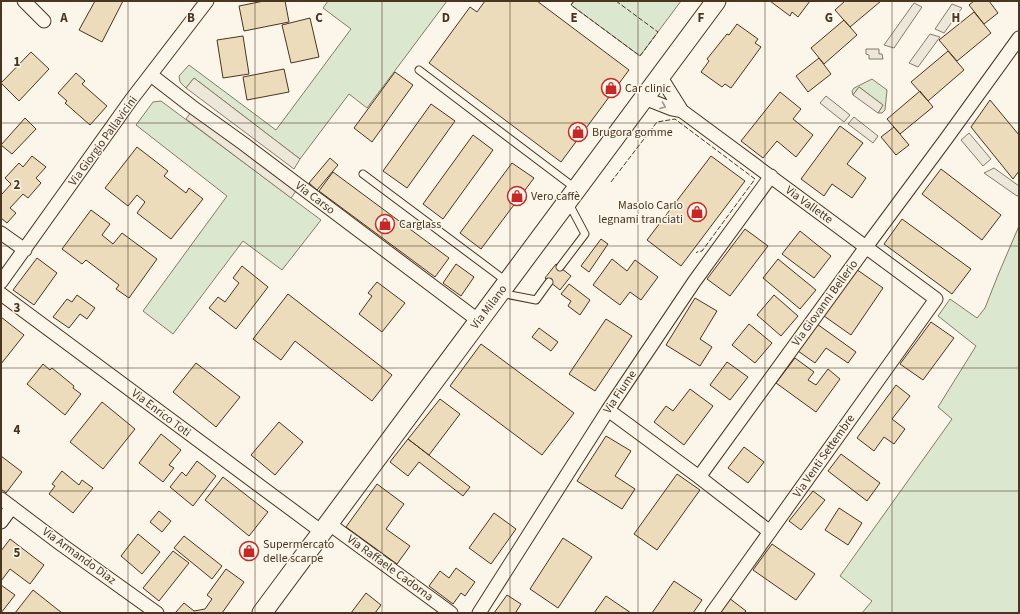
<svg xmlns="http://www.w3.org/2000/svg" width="1020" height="614" viewBox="0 0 1020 614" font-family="'Source Sans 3',sans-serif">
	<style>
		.green { fill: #dce7d0; stroke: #887966 }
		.parking { fill: #ede7d9; stroke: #887966 }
		.building { fill: #ecdcbc; stroke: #4a3520 }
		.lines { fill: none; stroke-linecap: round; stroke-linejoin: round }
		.service-casing { stroke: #4a3520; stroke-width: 9 }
		.minor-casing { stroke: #4a3520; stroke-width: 15 }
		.secondary-casing { stroke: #4a3520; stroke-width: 21 }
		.service { stroke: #fbf6e9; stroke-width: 7 }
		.minor { stroke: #fbf6e9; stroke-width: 13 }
		.secondary { stroke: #fbf6e9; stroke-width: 19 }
		.fence { stroke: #4a3520; stroke-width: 1; stroke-dasharray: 5 2; stroke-linecap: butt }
		.oneway { stroke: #a29684 }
		.grid { fill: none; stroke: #4a3520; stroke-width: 1; stroke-opacity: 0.55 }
		.labels { text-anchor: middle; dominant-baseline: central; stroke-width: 3; stroke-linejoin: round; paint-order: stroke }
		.poi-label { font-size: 12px; fill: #4a3520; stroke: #fbf6e9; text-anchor: start }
		.street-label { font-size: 12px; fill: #4a3520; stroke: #fbf6e9 }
		.grid-label { font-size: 13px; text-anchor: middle; font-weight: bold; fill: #4a3520; stroke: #fbf6e9; stroke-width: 3; stroke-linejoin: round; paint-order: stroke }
	</style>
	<rect width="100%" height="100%" fill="#fbf6e9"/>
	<!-- green -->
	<path class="green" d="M328,1H447L367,108L349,94L300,159L194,78L186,88L180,82L179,76L189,65L276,130L351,29L323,8Z
		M574,1H681L640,56L571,5Z
		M872,79L887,90L885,110L882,113H878L883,105L859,87L853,95L852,91L854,88Z
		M161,101L321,220L282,270L243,241L173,334L143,311L227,196L136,125L153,102Z
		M1019,226V613H862L872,601L840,576L952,419L938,407L976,346L938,316L950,299L977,318L985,308L998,275Z"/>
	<!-- parking -->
	<path class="parking" d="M914,3L922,7L894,48L884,45Z
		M952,4L962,8L944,33L935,29Z
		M930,34L940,37L918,67L909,63Z
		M866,49H879V54H882L883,59H869V55L866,54Z
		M194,78L300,159L294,169L186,88Z
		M859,87L883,105L878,113L853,95Z
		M826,96L850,115L844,122L820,103Z
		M191,112L296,191L291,198L186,119Z
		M854,117L878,136L873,143L848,124Z
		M969,133L991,159L983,166L961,140Z
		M994,168L1019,186V195L1017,196L984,173Z"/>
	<!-- building -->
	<path class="building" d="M95,1H123L102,42L79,30Z
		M264,1H285L289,22L244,31L239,6Z
		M485,1H537L629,70L561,162L429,63L470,7L477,12Z
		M770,1H810L798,17L792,12L790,16Z
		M845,1H881L850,27L835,10Z
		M974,1H989L998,13L984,24L969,5Z
		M974,12L991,33L957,61L939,40Z
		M310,18L319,57L291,63L282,25Z
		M844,20L857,35L824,64L811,48Z
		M737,24L758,39L755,43L761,47L731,88L725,84L722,87L701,72L709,61L707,59L727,34L729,35Z
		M243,36L249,74L223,78L217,40Z
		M948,51L964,70L928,101L911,82Z
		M31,52L49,69L19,101L1,83Z
		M819,58L831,74L808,92L796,76Z
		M284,69L289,92L247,100L243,77Z
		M395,72L413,85L372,142L354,128Z
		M76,73L85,81L82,84L107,106L90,125L65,103L67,101L58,93Z
		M920,91L933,107L900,134L887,119Z
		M780,92L801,109L793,119L813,135L796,157L777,141L763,158L741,141Z
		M990,100L1019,135V171L1013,179L971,127Z
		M431,104L455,121L407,188L383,171Z
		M25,118L36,129L12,154L1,145Z
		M840,126L863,143L847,164L866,178L852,198L832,184L824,196L801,179Z
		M894,127L909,145L896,155L881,137Z
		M473,135L493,150L443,219L423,204Z
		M137,147L168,171L164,176L186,193L189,188L203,199L171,239L137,213L145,202L137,195L128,206L105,188Z
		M32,156L46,167L36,178L41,183L28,198L23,194L10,208L16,213L7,223L1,218V193L2,194L11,184L5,178L19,163L23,167Z
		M711,156L745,181L681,266L647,240Z
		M330,158L338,165L317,190L309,183Z
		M512,163L534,178L481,249L460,233Z
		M941,169L1001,215L982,240L922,194Z
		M333,172L449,258L435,277L319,191Z
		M91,210L110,224L102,235L113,244L122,233L157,259L129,298L116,289L119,285L86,260L82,264L62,249Z
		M902,219L971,269L952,294L884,244Z
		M745,229L768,246L730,296L707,279Z
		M800,231L831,256L814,278L782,254Z
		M601,239L608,244L589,272L581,266Z
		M37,258L57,273L34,305L13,290Z
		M612,259L627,271L635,260L658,277L641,300L630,292L620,305L593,285Z
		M778,259L816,290L800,309L763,278Z
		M456,264L474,277L461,296L443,283Z
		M556,264L571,276L560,290L545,278Z
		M242,266L268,287L236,329L209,308L218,297L225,302L239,283L233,278Z
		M856,269L883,288L851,335L824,316Z
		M377,282L405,303L382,332L359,314L372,296L368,293Z
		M569,284L590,300L580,315L568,306L571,301L561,294Z
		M288,294L392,375L372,401L295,341L281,360L253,339Z
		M77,295L95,308L87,319L80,314L69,328L53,317L67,299L72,302Z
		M774,295L798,316L781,336L757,315Z
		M695,298L717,311L700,339L712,347L700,366L666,345Z
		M1,317L24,335L1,364Z
		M606,319L632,336L595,391L569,374Z
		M931,322L954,338L923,380L900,364Z
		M749,324L772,343L755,363L732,345Z
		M817,324L856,352L848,363L826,348L815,363L798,351Z
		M539,328L558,342L551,351L532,337Z
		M481,344L574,413L542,455L450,386Z
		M795,358L814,372L808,380L816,385L828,369L840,379L816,412L776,383Z
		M727,362L748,377L730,400L710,385Z
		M196,363L240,397L216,427L173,392Z
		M43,364L50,370L52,368L74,386L73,388L81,394L65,415L27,384Z
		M896,385L910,396L892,419L905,429L894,444L884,437L874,451L857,438Z
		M690,389L713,406L684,445L654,422L666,406L673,411Z
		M440,399L460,414L429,455L408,439Z
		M102,402L135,429L103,469L70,442Z
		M279,422L303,442L275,475L251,455Z
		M161,434L181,450L169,465L174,468L163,482L139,463Z
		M606,436L631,451L615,476L635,489L622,509L577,481Z
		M408,439L470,487L463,496L419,462L408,476L390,462Z
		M744,447L764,462L748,483L728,468Z
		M841,454L880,483L867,501L828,471Z
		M1,456L22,472L6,493L1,489Z
		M197,461L216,476L193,506L170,487L182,472L186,476Z
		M62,471L79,485L82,480L93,488L73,513L49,494L55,486L52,484Z
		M677,474L700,490L657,550L634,534Z
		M223,477L268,512L249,536L205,500Z
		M377,484L404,504L386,529L410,546L397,564L346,527Z
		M813,491L825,500L801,530L789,521Z
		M839,508L862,523L848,545L825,530Z
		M159,511L171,521L162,532L150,522Z
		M494,513L516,529L491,564L469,548Z
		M138,534L160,552L142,574L121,556Z
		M184,536L222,566L212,579L174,548Z
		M563,538L592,557L558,608L530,589Z
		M10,539L44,565L30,584L10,569L1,581V551Z
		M772,544L815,574L796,600L753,570Z
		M173,551L189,563L159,601L143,588Z
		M456,568L475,582L465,596L461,593L453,604L429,586L440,571L449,578Z
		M226,569L244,582L222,613H175L184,603L194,611L205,609L212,599L207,595Z
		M674,581L702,600L693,613H652Z
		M1,585L15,595L1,613Z
		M33,590L62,613H15Z
		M366,593L381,605L375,613H351Z
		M507,595L521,604L516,612L517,613H494Z
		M606,596L631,613H594Z
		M729,598L746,611L744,613H718Z"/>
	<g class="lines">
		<defs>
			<path id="service" d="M419,70L575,188
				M363,174L506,281
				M560,267L585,234L568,202
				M500,293L536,300L549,282"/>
			<path id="minor" d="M24,1L44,21
				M151,75L191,106L244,144L479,321
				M660,76L682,111L936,299L712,613
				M644,98L672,109L682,111
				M1,233L25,250
				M1,282L131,100L207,1
				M1,294L322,532
				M608,410L699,477L866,247L946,139L1019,38
				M699,477L770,532
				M1,499L62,545L157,613
				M1,522L12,507
				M328,523L451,613
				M479,613L608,410L694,282L771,176"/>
			<path id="secondary" d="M262,613L716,1"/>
		</defs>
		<!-- service casing -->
		<use href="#service" class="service-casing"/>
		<!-- minor casing -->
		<use href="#minor" class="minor-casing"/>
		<!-- secondary casing -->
		<use href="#secondary" class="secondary-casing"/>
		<!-- service -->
		<use href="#service" class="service"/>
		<!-- minor -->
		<use href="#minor" class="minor"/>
		<!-- secondary -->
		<use href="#secondary" class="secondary"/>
		<!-- fence -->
		<path class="fence" d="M574,1L571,5L640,56L658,32L616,1
			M611,182L657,122L675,119L755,179L702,251L697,252L696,253"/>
	</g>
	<!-- one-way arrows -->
	<defs><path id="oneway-chevron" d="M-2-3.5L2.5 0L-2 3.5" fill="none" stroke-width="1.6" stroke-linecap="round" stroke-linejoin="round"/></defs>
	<use class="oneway" href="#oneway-chevron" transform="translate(663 106) rotate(21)"/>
	<!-- grid -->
	<path class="grid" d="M128,1V613M255,1V613M382,1V613M510,1V613M638,1V613M765,1V613M892,1V613M1,123H1019M1,246H1019M1,368H1019M1,491H1019"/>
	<!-- icons -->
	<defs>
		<symbol id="shop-ring" viewBox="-11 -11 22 22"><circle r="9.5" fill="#fbf6e9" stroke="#c62828" stroke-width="1.5"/><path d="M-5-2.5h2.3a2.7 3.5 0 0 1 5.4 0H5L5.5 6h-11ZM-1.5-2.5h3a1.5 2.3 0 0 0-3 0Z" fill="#c62828"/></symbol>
	</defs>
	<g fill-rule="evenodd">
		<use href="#shop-ring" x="600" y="77" width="22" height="22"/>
		<use href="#shop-ring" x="567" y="121" width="22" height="22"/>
		<use href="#shop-ring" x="506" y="185" width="22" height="22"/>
		<use href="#shop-ring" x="686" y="201" width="22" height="22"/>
		<use href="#shop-ring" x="374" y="213" width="22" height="22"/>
		<use href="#shop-ring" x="238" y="540" width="22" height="22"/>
	</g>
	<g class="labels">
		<!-- poi labels -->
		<g class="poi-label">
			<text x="625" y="88">Car clinic</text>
			<text x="592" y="132">Brugora gomme</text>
			<text x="531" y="196">Vero caffè</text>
			<text x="683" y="205" text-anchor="end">Masolo Carlo<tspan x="683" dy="14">legnami tranciati</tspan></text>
			<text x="399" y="224">Carglass</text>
			<text x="263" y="544">Supermercato<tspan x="263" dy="14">delle scarpe</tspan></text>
		</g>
		<!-- street labels -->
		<g class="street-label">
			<text transform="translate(103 141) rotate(-54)">Via Giorgio Pallavicini</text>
			<text transform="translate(315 198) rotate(37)">Via Carso</text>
			<text transform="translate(809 205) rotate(36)">Via Vallette</text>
			<text transform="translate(825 303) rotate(-54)">Via Giovanni Bellerio</text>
			<text transform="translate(489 307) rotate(-53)">Via Milano</text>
			<text transform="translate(620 392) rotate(-56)">Via Fiume</text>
			<text transform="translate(161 413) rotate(37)">Via Enrico Toti</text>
			<text transform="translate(824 456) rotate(-55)">Via Venti Settembre</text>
			<text transform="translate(79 556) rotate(36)">Via Armando Diaz</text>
			<text transform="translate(390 568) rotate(36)">Via Raffaele Cadorna</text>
		</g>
	</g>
	<g class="grid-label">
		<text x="64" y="22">A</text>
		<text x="191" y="22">B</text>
		<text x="319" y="22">C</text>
		<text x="446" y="22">D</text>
		<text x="574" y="22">E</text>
		<text x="701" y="22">F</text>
		<text x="829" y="22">G</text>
		<text x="956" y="22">H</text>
		<text x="17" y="66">1</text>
		<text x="17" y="189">2</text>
		<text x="17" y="312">3</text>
		<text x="17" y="434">4</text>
		<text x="17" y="557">5</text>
	</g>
	<!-- border -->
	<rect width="1020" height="614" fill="none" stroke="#4a3520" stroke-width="4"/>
</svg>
